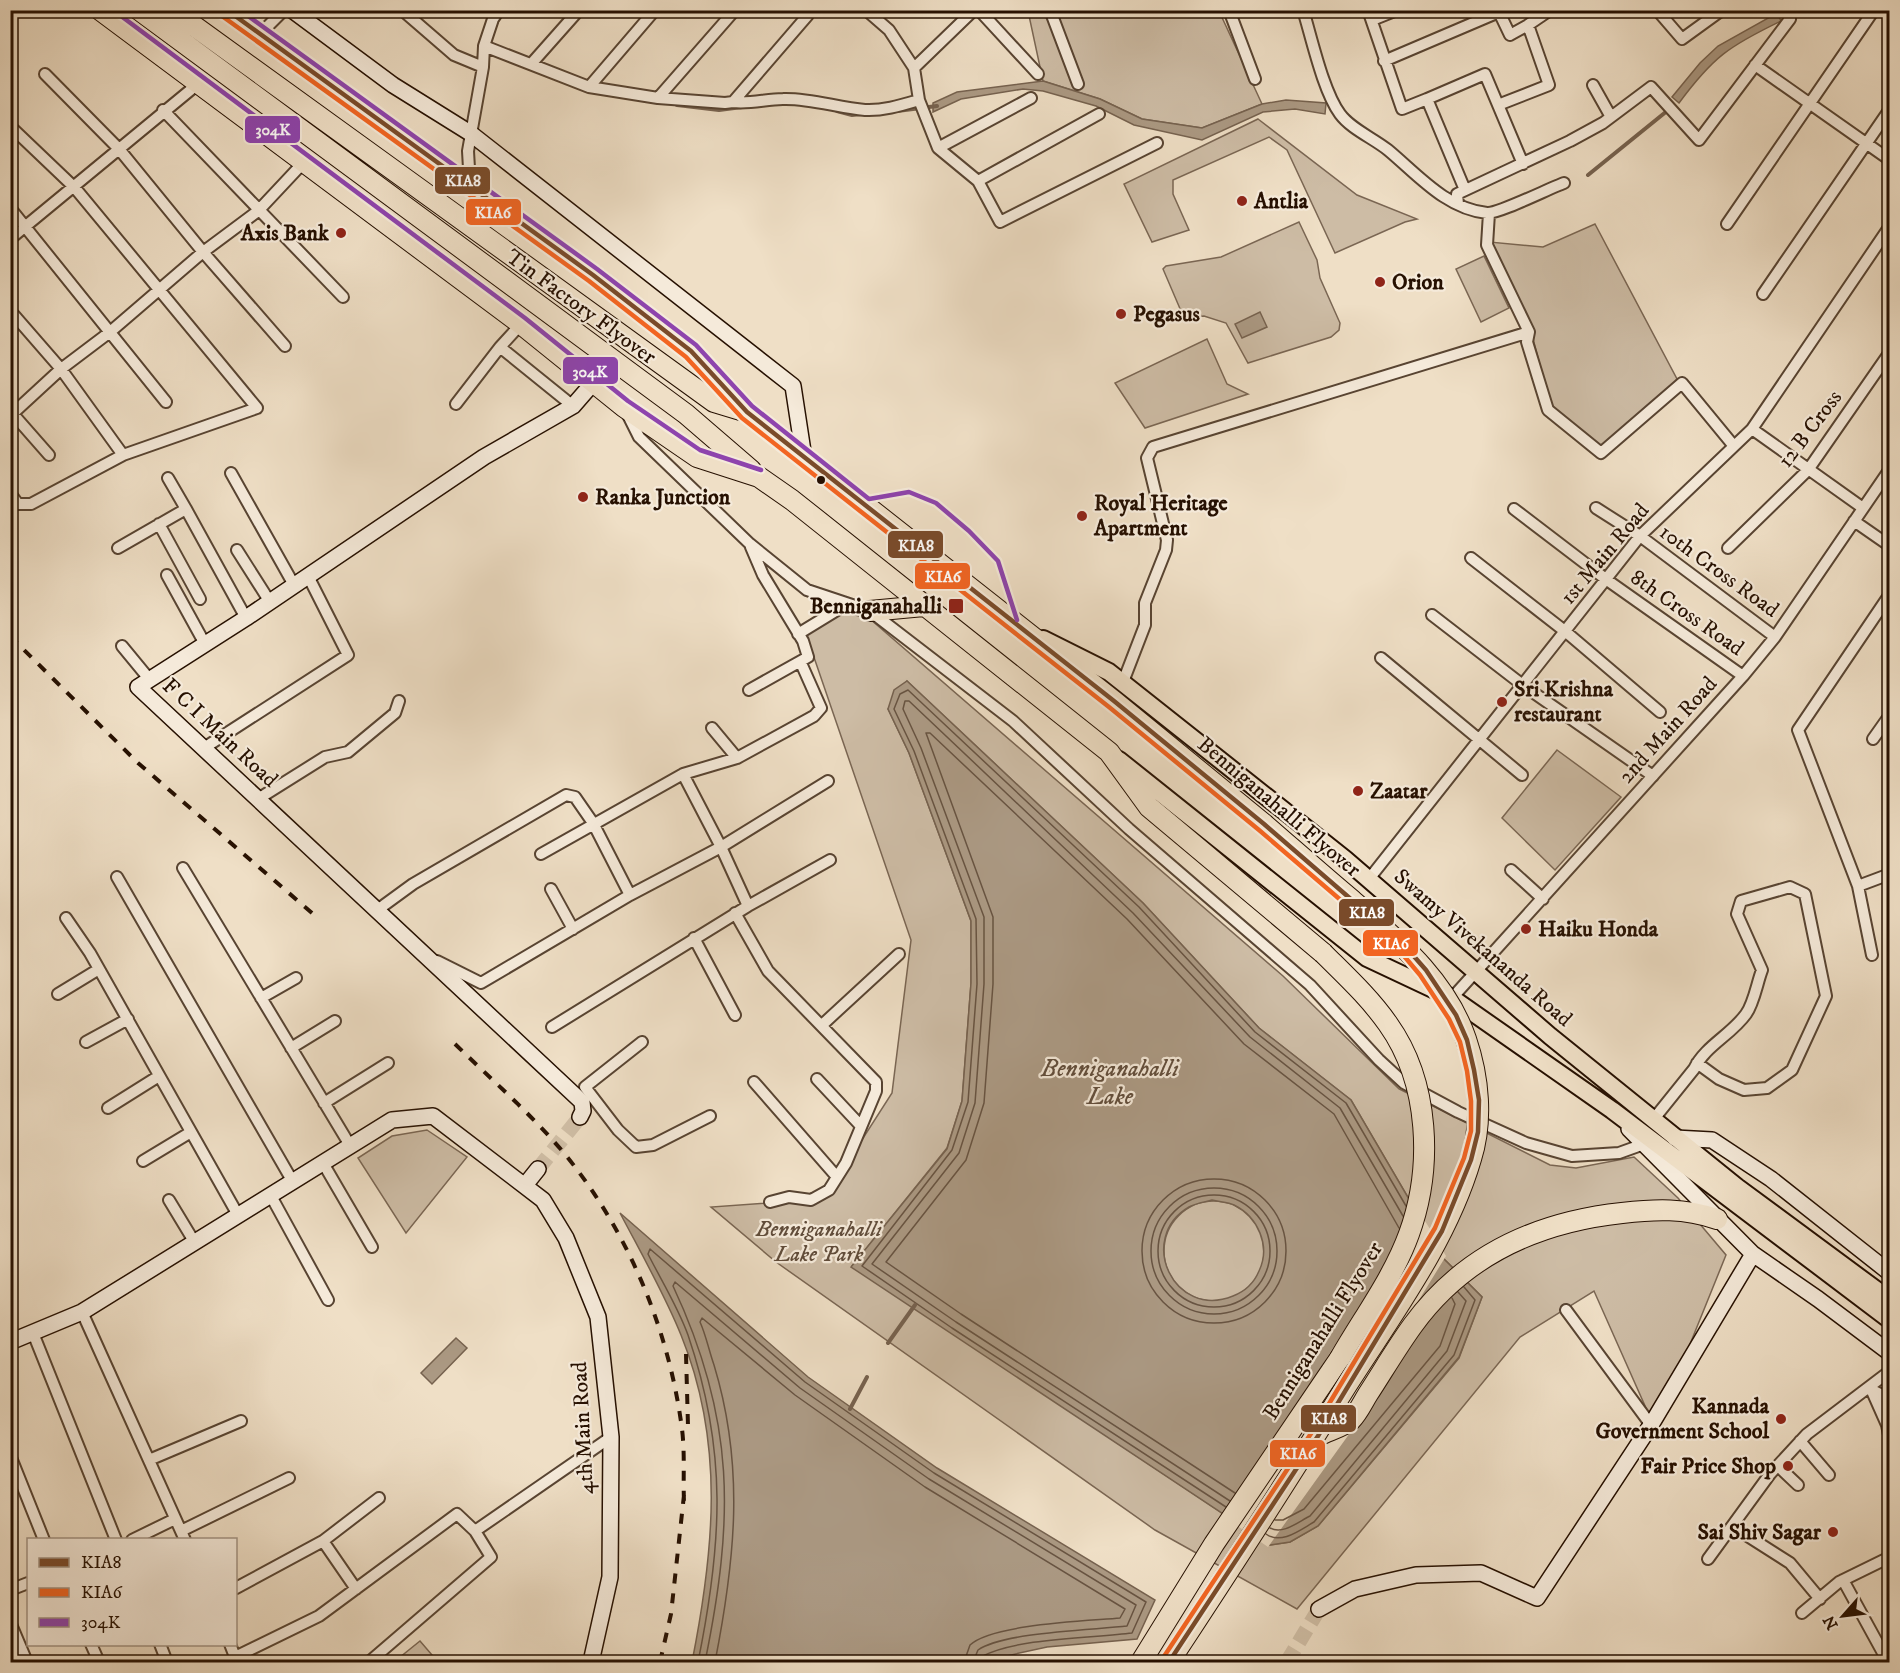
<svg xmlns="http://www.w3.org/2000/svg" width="1900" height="1673" viewBox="0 0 1900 1673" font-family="'IM FELL DW Pica',serif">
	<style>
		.green { fill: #cdbca5; stroke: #7a6653; stroke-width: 1.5; fill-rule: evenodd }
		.water { fill: #ab9983; stroke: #76624f; stroke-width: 1.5; fill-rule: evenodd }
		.pier { fill: #efdfc6 }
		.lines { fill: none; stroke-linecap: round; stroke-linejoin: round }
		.shore { stroke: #685442; stroke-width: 1.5 }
		.stream { stroke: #76624f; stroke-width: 4 }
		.secondary-tunnel { stroke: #d1c0a8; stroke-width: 15; stroke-dasharray: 15 8; stroke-linecap: butt }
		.street-casing { stroke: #584432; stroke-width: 14 }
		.secondary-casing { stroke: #261001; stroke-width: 18 }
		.primary-casing { stroke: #261001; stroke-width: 20 }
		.highway-casing { stroke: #261001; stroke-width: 22 }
		.street { stroke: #f5eada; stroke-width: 10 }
		.secondary { stroke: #f5eada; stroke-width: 15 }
		.primary { stroke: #efdfc6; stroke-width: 16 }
		.highway { stroke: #efdfc6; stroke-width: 20 }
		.rail { stroke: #261001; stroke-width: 4; stroke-dasharray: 10 10; stroke-linecap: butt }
		.highway-bridge-casing { stroke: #261001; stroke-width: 22; stroke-linecap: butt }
		.highway-bridge { stroke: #efdfc6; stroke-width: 20 }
		.bus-1-casing { stroke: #f5eada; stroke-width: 9 }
		.bus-2-casing { stroke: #f5eada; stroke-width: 9 }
		.bus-3-casing { stroke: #f5eada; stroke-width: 9 }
		.bus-1 { stroke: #7a4b2a; stroke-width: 4.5 }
		.bus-2 { stroke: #f26522; stroke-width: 4.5 }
		.bus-3 { stroke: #8e44ad; stroke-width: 4.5 }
		.poi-dot { fill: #8f2418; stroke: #f5eada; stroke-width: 2 }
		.bus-dot { fill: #261001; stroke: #f5eada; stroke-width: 2 }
		.labels { text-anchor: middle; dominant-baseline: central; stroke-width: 4.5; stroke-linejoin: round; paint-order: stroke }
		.poi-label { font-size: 22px; font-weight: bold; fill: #261001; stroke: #f5eada; text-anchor: start }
		.street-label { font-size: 22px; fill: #261001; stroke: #f5eada }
		.park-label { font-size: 22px; font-style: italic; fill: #604c3a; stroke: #f5eada }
		.water-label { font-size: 24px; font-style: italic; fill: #624e3c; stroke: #f5eada }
		.line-badge { stroke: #f5eada; stroke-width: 2 }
		.badge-label { font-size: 16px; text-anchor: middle; font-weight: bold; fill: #fff }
	</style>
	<rect width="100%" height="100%" fill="#efdfc6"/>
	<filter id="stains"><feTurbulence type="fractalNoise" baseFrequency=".00333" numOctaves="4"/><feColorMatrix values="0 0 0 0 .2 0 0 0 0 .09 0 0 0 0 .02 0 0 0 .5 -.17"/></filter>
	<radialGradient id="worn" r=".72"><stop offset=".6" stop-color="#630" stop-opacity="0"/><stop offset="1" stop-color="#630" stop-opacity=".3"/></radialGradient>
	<!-- green -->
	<path class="green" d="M1028,11H1219L1262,104L1202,128L1142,119L1100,99L1043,81Z
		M1258,119L1357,195L1417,219L1405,222L1335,253L1287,150L1269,137L1173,180V194L1189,230L1152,242L1124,184Z
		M1299,222L1317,260L1320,278L1340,323L1339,330L1331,337L1248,363L1226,323L1204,316L1184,318L1163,269L1166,266L1221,257Z
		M1595,224L1677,379L1672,386L1600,448L1551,407L1532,335L1490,242L1543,247Z
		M1484,256L1509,308L1481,322L1456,269Z
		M1207,339L1227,384L1248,394L1145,428L1115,383Z
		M844,612L870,619L1283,976L1399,1089L1550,1165L1576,1168L1634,1157L1678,1198L1726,1255L1684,1359L1650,1417L1594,1291L1520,1337L1297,1609L1155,1530L776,1262L711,1207L824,1199L892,1093L911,940L806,634ZM907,681L1143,903L1259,1028L1351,1100L1444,1259L1482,1297L1459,1358L1318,1526L1290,1542L1270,1545L852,1266L947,1148L962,1101L971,983V921L909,753L888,709Z
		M1557,750L1621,797L1555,870L1502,818Z
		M427,1130L467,1157L406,1233L358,1158L392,1136Z
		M1164 1251a50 50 0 1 1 100 0a50 50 0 1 1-100 0Z
		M420,1641L438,1662H394Z"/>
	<!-- water -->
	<path class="water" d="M1777,13L1781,21C1729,46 1713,57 1679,103L1672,97L1700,63L1718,46Z
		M1043,81L1100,99L1142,119L1202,128L1262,104L1286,100L1326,103L1325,114L1295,109L1263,112L1202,140L1134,125L1096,106L1043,91L1023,89L961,99L933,112V103L957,92Z
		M1260,312L1267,327L1242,338L1235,324Z
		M907,681L1143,903L1259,1028L1351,1100L1444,1259L1482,1297L1459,1357L1318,1526L1290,1542L1270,1545L851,1267L947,1149L962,1101L971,983V921L909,753L888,709L894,690ZM1212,1200C1219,1202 1228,1202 1234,1205C1258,1217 1271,1246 1259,1271C1254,1283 1246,1291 1233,1296C1174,1320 1136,1238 1189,1207C1196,1203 1205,1202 1212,1200Z
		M620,1213L808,1377L937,1468L1155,1600L1137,1639L1047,1647L979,1662H692C714,1551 725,1443 681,1335C664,1293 641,1253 620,1213Z
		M456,1338L467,1348L432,1384L421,1373Z"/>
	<!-- pier -->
	<path class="pier" d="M1413,1202L1430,1229L1421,1249L1432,1233L1446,1256L1403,1326L1436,1311L1413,1339L1370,1405L1268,1547L1226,1518L1387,1262Z"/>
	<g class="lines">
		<!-- shore -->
		<path class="shore" d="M1142 1251a72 72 0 1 1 144 0a72 72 0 1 1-144 0Z
			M1151 1251a63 63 0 1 1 126 0a63 63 0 1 1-126 0Z
			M1158 1251a56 56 0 1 1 112 0a56 56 0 1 1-112 0Z
			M1235,1493L961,1314L886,1262L966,1160L984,1103L993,984V917L926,733H930L1127,919L1244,1044L1334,1114L1399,1228
			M1230,1501L956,1322L872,1264L959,1153L975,1103L984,984V917L921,748L903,709L905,701H909L1133,913L1250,1037L1340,1108L1403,1216
			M1226,1507L952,1328L862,1266L952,1150L968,1102L977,984L976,919L914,751L894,709L900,694L908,690L1139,907L1255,1032L1346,1103L1406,1206
			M1275,1520H1283L1304,1509L1440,1346L1455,1304L1452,1298
			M1270,1528C1283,1535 1298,1522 1310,1516L1447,1351L1466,1301L1458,1292
			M1266,1534C1281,1545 1300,1530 1314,1522L1454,1355L1475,1300L1464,1287
			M698,1662C722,1544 728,1452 688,1335C678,1307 661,1280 648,1254L650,1249L805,1382L934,1473L1146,1602L1132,1633C1093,1638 1017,1638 983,1656L981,1662
			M705,1662C734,1520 736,1420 673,1286L675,1282L800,1388L929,1479L1136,1605L1127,1626C1093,1630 1004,1632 978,1650L973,1662
			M715,1662C735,1560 745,1467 714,1365C709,1351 706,1335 700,1322L702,1318L795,1395L925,1487L1125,1609L1120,1618C1088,1621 992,1624 970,1645L964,1662"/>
		<!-- stream -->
		<path class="stream" d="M677,105L719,110L742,107
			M837,111L852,115L862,114
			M897,111L937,106
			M1588,175L1667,111
			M888,1343L915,1305
			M850,1409L867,1377"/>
		<!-- secondary-tunnel -->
		<path class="secondary-tunnel" d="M538,1169L580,1117
			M1287,1662L1319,1609"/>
		<defs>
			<path id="street" d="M402,10L454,55L483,67
				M866,10L889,30L914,68L919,100L938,148L978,181L1000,222L1157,143
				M979,10L1038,74
				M1050,10L1078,84
				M1229,10L1255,79
				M1303,10C1312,39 1323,91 1340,114C1351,129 1373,138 1388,150C1417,174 1446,209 1487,213C1498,214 1550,188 1564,183
				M1368,10L1402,109L1427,99L1465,190
				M1657,10L1682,39L1722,10
				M1372,20L1397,10
				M260,34L284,10
				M484,46L589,87L658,98L725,103L733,102L808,15
				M1384,61L1499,12L1510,35L1528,25
				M532,63L579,10
				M1755,65L1890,160
				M914,68L974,10
				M45,74L119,149L203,252L285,346
				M1593,85L1611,117
				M589,87L655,10
				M658,98L735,10
				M1427,99L1485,74L1523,164
				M733,102C751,104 766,99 783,99C811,98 838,108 865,110C883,111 902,105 919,100
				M1498,105L1549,85L1528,25L1550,10
				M163,110L343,297
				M10,126L75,188L257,408L123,455L61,369L14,315
				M938,148L1031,98
				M978,181L1099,114
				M470,186L468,151L483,67L484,46L493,19L499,10
				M1458,204L1457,194L1570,141L1603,123L1651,87L1699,140L1790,19L1785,10
				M10,208L166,402
				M1489,213L1487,245L1529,332L1527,342L1548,410L1601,453L1682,383L1733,445
				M1727,224L1874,10
				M10,239L199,83
				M1763,294L1890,109
				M521,324L500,347L573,406
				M456,404L500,347
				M13,414L49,455
				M628,415L639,437L750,544L807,590L870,611L1013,721L1129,829L1310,985L1379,1060L1404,1083L1458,1112L1526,1143L1572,1156L1619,1153L1644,1144
				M10,416L61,369L110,332L203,252L258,211L303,163
				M1752,429L1863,508
				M231,473L294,585
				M168,478L186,509
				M10,493L18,504H31L123,455
				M1596,508L1640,536L1775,637
				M1514,509L1607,580L1743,676
				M1854,521L1890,546
				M159,524L200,599
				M118,548L186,509L246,618
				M1728,548L1808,470L1890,352
				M237,550L270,602
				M1471,558L1566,632L1660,712
				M167,575L205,644
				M1432,615L1524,686L1653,776
				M798,634L847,604
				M122,646L150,680
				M1381,658L1522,775
				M1123,682L1145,625V603L1166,550L1167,540L1147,458L1153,447L1529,332
				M749,690L808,657L803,641L763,575L751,547
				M712,728L737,758
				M1873,739L1890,715
				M204,748L348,655L308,576
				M683,774L737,758L814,716L821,708L801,663
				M258,799L325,757L348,752L395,713L399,701
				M183,868L351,1147
				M1511,870L1543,899
				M117,877L293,1182
				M1369,879L1640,536L1752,429L1890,226
				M1858,886L1890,874
				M551,889L573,929
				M748,906L830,860
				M376,911L413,884L566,795L575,797L593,823L630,895
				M735,913L768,971L876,1082V1091L846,1163L829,1190L811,1200L789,1197L770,1202
				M66,918L90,953L238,1215
				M694,938L735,1015
				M1872,955L1858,886L1798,730L1890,594
				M437,961L481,983L630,895L721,847L683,774L541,854
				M58,994L99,969
				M261,998L296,978
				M1452,998L1743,676L1775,637L1890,469
				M822,1025L899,954
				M552,1027L748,906L721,847L828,781
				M86,1042L128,1019
				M642,1042L585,1087L618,1130L636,1147L653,1145L710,1116
				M291,1048L335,1021
				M817,1079L860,1125
				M754,1082L837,1177
				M324,1103L388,1063
				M108,1108L159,1076
				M1653,1120L1694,1069C1705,1046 1731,1035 1746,1014C1754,1003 1757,983 1762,970L1737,914L1741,901L1790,887L1805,894L1826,996L1792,1070L1767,1088L1744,1090L1719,1079L1697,1063
				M143,1161L191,1132
				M323,1163L372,1247
				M271,1196L328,1300
				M169,1200L195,1243
				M1566,1310L1651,1425
				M82,1312L185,1540
				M33,1333L116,1540
				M1868,1388L1890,1399
				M1871,1389L1887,1425L1890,1440
				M1800,1441L1829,1475
				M10,1455L44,1540
				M149,1460L241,1421
				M1778,1466L1798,1485
				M1732,1526L1790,1563L1820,1599
				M181,1531L289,1478
				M132,1540L175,1519
				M323,1541L356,1589
				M1708,1559L1770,1474L1807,1434L1890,1371
				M1843,1580L1888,1662
				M236,1588L323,1541L379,1498
				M10,1590L28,1583
				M1802,1613L1839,1582L1890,1557
				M10,1622L27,1662
				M91,1644L99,1662
				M160,1644L167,1662
				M230,1644L237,1662
				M235,1657L319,1616L457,1514L475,1531
				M369,1662L491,1557L475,1531L611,1437"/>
			<path id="secondary" d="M292,10L393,85L470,133L793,386L804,458
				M580,1117L583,1111L582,1102L138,687L246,618L484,457L573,406L593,383
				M1629,1129L1753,1254L1818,1299L1890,1353
				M1675,1138L1712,1140L1771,1179L1890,1273
				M526,1184L538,1169
				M10,1342L82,1312L392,1120L433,1116L543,1200L566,1238L598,1317L611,1437L610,1577L591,1662
				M1319,1609L1355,1589L1416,1575L1481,1573L1537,1598L1651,1425L1753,1254"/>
			<path id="primary" d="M1043,639L1109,672L1345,859L1550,1036L1737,1187L1890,1300
				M1119,760L1367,958L1452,998L1612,1110L1890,1320"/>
			<path id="highway" d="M100,10L521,324L624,407L697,457L759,477L792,500L1109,752L1149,807L1323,953
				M139,10L686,414L751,470
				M172,10L714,402L747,412
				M226,10L593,275L691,351L747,412L1114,701L1264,824
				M870,611L924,606
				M1318,1436C1327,1431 1343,1427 1351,1420C1358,1413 1363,1402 1368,1394C1383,1371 1397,1347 1413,1325C1464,1255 1538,1222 1622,1213C1656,1209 1684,1208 1717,1219
				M1141,1662L1214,1544L1340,1358"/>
		</defs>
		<!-- street casing -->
		<use href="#street" class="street-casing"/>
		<!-- secondary casing -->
		<use href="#secondary" class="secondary-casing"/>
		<!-- primary casing -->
		<use href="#primary" class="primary-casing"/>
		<!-- highway casing -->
		<use href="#highway" class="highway-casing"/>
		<!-- street -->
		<use href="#street" class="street"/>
		<!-- secondary -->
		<use href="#secondary" class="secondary"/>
		<!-- primary -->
		<use href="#primary" class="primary"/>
		<!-- highway -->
		<use href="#highway" class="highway"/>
		<!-- rail -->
		<path class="rail" d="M10,636L138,763L319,919
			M455,1044C491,1079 531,1114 564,1153C628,1231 669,1329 682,1429C685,1453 683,1478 684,1502
			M686,1354L688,1426
			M660,1662L671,1614L684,1495"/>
		<defs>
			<path id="highway-bridge" d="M1323,953C1346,976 1369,997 1388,1024C1430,1083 1433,1168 1409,1234C1393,1278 1363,1318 1340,1358
				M1169,1662C1229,1571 1289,1478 1347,1385C1393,1313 1447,1241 1471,1159C1483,1121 1479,1077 1466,1039C1446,980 1397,940 1352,900C1322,875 1293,849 1264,824"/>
		</defs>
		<!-- highway-bridge casing -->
		<use href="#highway-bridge" class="highway-bridge-casing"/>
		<!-- highway-bridge -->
		<use href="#highway-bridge" class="highway-bridge"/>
		<defs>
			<path id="bus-1" d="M227,10L593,275L691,351L747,412L1114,701L1264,824L1404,945L1426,970L1456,1015L1467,1040L1474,1070L1479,1100L1478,1132L1471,1160L1442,1231L1318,1436L1169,1662"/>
			<path id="bus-2" d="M222,16L589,281L686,357L742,418L1109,707L1259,830L1399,950L1420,975L1449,1019L1460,1042L1467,1071L1471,1101V1131L1464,1158L1435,1228L1312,1432L1163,1658"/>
			<path id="bus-3" d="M113,10L525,318L628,401L700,450L761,470
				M240,10L597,269L696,345L752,406L869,499L909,492L936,503L969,531L998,561L1017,620"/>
		</defs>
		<!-- bus-1 casing -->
		<use href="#bus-1" class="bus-1-casing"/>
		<!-- bus-2 casing -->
		<use href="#bus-2" class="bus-2-casing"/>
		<!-- bus-3 casing -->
		<use href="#bus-3" class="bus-3-casing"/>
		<!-- bus-1 -->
		<use href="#bus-1" class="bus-1"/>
		<!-- bus-2 -->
		<use href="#bus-2" class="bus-2"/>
		<!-- bus-3 -->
		<use href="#bus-3" class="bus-3"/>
	</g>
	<!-- markers -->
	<g class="poi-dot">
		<circle cx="1242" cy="201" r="6"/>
		<circle cx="341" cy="233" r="6"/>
		<circle cx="1380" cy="282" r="6"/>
		<circle cx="1121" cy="314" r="6"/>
		<circle cx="583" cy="497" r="6"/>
		<circle cx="1082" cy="516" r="6"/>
		<rect x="948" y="598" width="16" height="16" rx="3"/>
		<circle cx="1502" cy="702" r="6"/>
		<circle cx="1358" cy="791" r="6"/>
		<circle cx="1526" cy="929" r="6"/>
		<circle cx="1781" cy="1419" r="6"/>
		<circle cx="1788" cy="1466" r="6"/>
		<circle cx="1833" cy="1532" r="6"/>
	</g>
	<circle class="bus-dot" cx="821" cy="480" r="5"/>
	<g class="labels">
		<!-- poi labels -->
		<g class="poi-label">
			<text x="1254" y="201">Antlia</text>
			<text x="329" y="233" text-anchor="end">Axis Bank</text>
			<text x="1392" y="282">Orion</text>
			<text x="1133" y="314">Pegasus</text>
			<text x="595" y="497">Ranka Junction</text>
			<text x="1094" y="503">Royal Heritage<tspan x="1094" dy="25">Apartment</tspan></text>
			<text x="942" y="606" text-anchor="end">Benniganahalli</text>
			<text x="1514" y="689">Sri Krishna<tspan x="1514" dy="25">restaurant</tspan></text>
			<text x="1370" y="791">Zaatar</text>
			<text x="1538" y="929">Haiku Honda</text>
			<text x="1769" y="1406" text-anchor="end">Kannada<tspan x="1769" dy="25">Government School</tspan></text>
			<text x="1776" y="1466" text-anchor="end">Fair Price Shop</text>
			<text x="1821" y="1532" text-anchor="end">Sai Shiv Sagar</text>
		</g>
		<!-- street labels -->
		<g class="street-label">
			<text transform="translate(581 307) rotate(36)">Tin Factory Flyover</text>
			<text transform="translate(1810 429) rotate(-53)">12 B Cross</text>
			<text transform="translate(1605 554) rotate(-50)">1st Main Road</text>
			<text transform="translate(1719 571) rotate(36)">10th Cross Road</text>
			<text transform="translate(1687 613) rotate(35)">8th Cross Road</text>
			<text transform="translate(1668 730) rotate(-48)">2nd Main Road</text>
			<text transform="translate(220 733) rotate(43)">F C I Main Road</text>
			<text transform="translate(1279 807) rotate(40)">Benniganahalli Flyover</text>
			<text transform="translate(1483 948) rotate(41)">Swamy Vivekananda Road</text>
			<text transform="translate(1323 1331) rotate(-58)">Benniganahalli Flyover</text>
			<text transform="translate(583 1428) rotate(-93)">4th Main Road</text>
		</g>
		<!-- park labels -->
		<g class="park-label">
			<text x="819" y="1229">Benniganahalli<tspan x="819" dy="25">Lake Park</tspan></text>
		</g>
		<!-- water labels -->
		<g class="water-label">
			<text x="1110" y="1069">Benniganahalli<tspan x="1110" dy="28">Lake</tspan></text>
		</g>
	</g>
	<g class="line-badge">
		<rect x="244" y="115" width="57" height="29" rx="6" fill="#8e44ad"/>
		<rect x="434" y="166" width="57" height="29" rx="6" fill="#7a4b2a"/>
		<rect x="465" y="198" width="57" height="28" rx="6" fill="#f26522"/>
		<rect x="562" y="356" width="57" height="29" rx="6" fill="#8e44ad"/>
		<rect x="887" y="530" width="57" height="29" rx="6" fill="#7a4b2a"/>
		<rect x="914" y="562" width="57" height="28" rx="6" fill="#f26522"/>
		<rect x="1338" y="898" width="57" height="29" rx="6" fill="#7a4b2a"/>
		<rect x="1362" y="929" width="57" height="28" rx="6" fill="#f26522"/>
		<rect x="1300" y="1404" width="57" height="29" rx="6" fill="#7a4b2a"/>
		<rect x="1269" y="1439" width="57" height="29" rx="6" fill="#f26522"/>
	</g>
	<g class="badge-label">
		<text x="273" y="135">304K</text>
		<text x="463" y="186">KIA8</text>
		<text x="493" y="218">KIA6</text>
		<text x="590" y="377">304K</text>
		<text x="916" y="551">KIA8</text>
		<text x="943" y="582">KIA6</text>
		<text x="1367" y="918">KIA8</text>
		<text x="1391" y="949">KIA6</text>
		<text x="1329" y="1424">KIA8</text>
		<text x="1298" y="1459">KIA6</text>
	</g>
	<!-- margin -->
	<rect width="1900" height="1673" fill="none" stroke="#efdfc6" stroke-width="36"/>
	<rect x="12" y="12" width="1876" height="1649" fill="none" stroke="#261001" stroke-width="3"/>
	<rect x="18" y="18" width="1864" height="1637" fill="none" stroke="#261001" stroke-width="1.5"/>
	<!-- legend -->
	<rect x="27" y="1538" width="210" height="108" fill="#f5eada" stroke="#a29383" stroke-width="1.5"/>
	<rect x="39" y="1558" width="30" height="9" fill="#7a4b2a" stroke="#a29383" stroke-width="1.5"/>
	<text x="81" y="1568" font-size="18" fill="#261001">KIA8</text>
	<rect x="39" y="1588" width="30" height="9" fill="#f26522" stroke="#a29383" stroke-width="1.5"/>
	<text x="81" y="1598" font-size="18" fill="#261001">KIA6</text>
	<rect x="39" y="1618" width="30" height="9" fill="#8e44ad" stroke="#a29383" stroke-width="1.5"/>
	<text x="81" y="1628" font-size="18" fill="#261001">304K</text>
	<!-- north arrow -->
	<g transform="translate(1843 1616) rotate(242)" stroke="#f5eada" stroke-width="4.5" paint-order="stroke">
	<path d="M0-4.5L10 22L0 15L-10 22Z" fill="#261001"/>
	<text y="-9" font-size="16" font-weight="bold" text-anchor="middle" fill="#261001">N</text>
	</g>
	<rect width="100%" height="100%" filter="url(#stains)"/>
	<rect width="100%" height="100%" fill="url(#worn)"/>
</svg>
